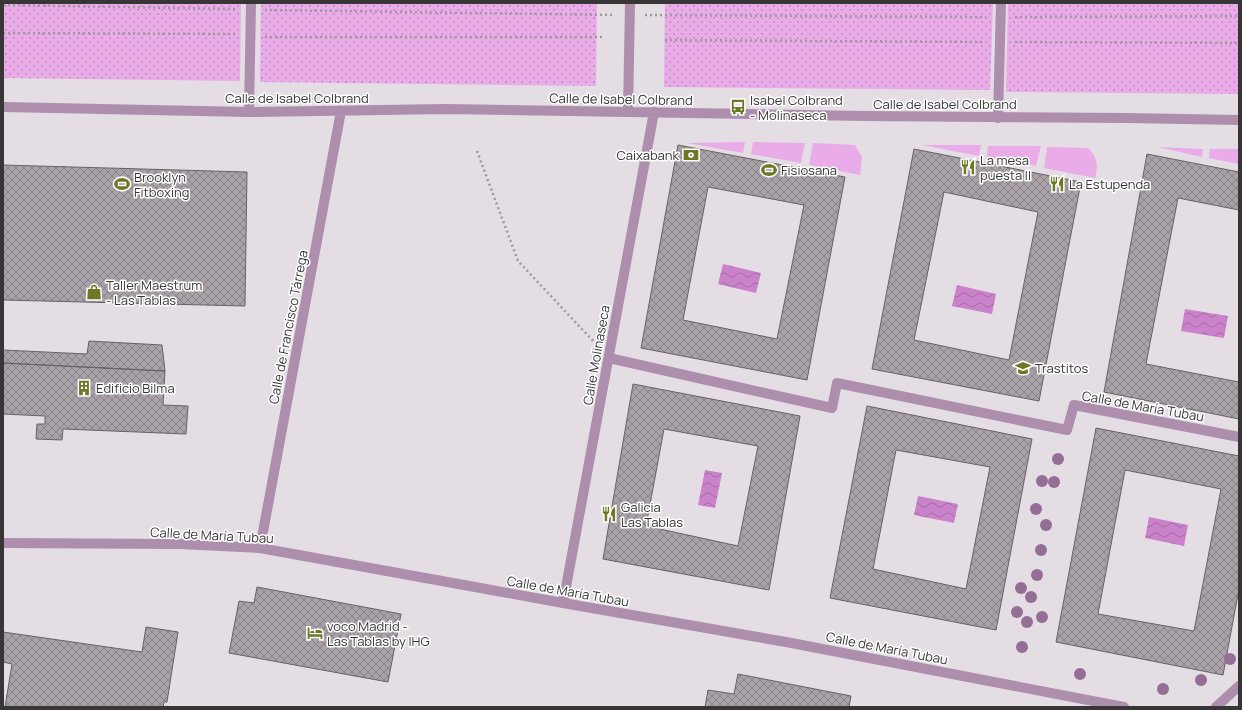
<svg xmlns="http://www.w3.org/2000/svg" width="1242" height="710" viewBox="0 0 1242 710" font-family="Manrope,sans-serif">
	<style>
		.green { fill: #eaabe9 }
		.park { fill: url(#park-dots) }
		.water { fill: url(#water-waves) }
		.building { fill: url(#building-cross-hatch); stroke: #686268; fill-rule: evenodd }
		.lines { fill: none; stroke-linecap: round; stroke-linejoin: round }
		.path { stroke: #9e989d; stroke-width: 2.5; stroke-dasharray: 2 3; stroke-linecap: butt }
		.pedestrian { stroke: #ad8ead; stroke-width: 10 }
		.minor { stroke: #ad8ead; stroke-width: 10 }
		.tree { fill: #946e95 }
		.labels { text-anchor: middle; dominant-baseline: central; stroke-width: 3; stroke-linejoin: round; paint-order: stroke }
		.street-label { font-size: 13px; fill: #383537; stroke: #fff }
		.poi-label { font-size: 13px; fill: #383537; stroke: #fff; text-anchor: start }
	</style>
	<defs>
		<pattern id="park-dots" width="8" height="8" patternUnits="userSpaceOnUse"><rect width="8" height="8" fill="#eaabe9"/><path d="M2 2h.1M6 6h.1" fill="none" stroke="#bf8cbe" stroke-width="1.8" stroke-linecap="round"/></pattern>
		<pattern id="water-waves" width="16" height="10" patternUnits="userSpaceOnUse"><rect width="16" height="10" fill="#ca83ca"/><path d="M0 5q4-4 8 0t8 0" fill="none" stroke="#a56ca5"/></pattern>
		<pattern id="building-cross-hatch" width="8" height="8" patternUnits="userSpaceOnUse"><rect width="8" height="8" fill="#a8a1a7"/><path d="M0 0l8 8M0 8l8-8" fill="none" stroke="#8a8489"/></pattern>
	</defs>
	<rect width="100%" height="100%" fill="#e4dde4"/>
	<!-- green -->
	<path class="green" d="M745,142L743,153L687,143Z
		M753,142L805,143L801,163L751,154Z
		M813,143L855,145L862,157L860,175L809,165Z
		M922,145H981L979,156Z
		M988,146H1041L1036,166L987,157Z
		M1047,147L1088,148C1098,158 1098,165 1095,178L1044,168Z
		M1158,147L1203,149L1202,157Z
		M1210,149H1239V164L1209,158Z"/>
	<!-- park -->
	<path class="park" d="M3,3H241L240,81L3,78Z
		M261,3H597L596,86L260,82Z
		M665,3H993L990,90L664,87Z
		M1008,3H1239V94L1006,92Z"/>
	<!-- water -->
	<path class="water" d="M723,264L761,273L756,293L718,284Z
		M957,285L996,294L992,314L952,306Z
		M1185,309L1228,316L1224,338L1181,331Z
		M705,470L722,473L715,508L698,505Z
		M918,496L958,504L954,523L914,515Z
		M1149,517L1188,525L1184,546L1145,538Z"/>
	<!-- building -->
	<path class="building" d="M678,145L845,177L807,380L641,348ZM708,187L804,205L777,339L683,320Z
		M914,149L1081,182L1039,401L872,369ZM944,192L1038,212L1009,360L914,340Z
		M1147,154L1239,172V210L1178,198L1146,364L1239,382V419L1104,392Z
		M3,165L247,172L245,306L3,300Z
		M89,341L162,345L165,371L3,363V350L87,354Z
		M3,363L165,371L163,405L188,406L186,434L63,429L62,440L36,439L37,424H45V416L3,414Z
		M633,384L800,416L769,590L603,559ZM664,429L758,446L738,546L646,526Z
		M867,406L1032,439L996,630L830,598ZM896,450L990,467L966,589L873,569Z
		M1096,428L1239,456V589L1223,675L1056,642ZM1125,470L1221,489L1194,631L1098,614Z
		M257,587L401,614L388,682L229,653L239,601L254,603Z
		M146,627L178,632L167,702H164L163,707H5L12,664L3,662V632L142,652Z
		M738,674L851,696L849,707H705L708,690L734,694Z"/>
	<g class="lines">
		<!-- path -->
		<path class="path" d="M3,5L236,9
			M265,10L614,15
			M645,15L986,17
			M1015,17L1239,16
			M3,33L236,34
			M265,37H602
			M665,40L984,42
			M1015,42L1239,43
			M477,151L518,261L596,344"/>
		<!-- pedestrian -->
		<path class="pedestrian" d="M249,112L251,3
			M998,118L1001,3
			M609,358L832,408L837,383L1067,430L1074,405L1239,437"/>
		<!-- minor -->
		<path class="minor" d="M3,107L249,112L446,109L864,116L1126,118L1239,120
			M628,112L630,3
			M3,543L180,544L260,548L563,603L786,642L1124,707
			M260,548L341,111
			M563,603L654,112
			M1216,707L1239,686"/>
	</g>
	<!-- trees -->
	<g class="tree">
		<circle cx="1058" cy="459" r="6"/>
		<circle cx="1042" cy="481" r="6"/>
		<circle cx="1054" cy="482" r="6"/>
		<circle cx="1036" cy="509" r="6"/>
		<circle cx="1046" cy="525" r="6"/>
		<circle cx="1041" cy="550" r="6"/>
		<circle cx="1037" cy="575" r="6"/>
		<circle cx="1021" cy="588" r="6"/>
		<circle cx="1031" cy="597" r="6"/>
		<circle cx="1017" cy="612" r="6"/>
		<circle cx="1042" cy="617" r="6"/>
		<circle cx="1027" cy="622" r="6"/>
		<circle cx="1022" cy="647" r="6"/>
		<circle cx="1230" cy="659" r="6"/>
		<circle cx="1080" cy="674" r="6"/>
		<circle cx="1201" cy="680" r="6"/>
		<circle cx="1163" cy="689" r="6"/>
	</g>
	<!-- icons -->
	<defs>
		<symbol id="bus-bare" viewBox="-9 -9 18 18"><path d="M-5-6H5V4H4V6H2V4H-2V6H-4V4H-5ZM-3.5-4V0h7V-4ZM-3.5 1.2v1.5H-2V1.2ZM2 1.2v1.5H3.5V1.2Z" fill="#6c7823" stroke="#fff" stroke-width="2.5" paint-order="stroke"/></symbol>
		<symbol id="bank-bare" viewBox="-9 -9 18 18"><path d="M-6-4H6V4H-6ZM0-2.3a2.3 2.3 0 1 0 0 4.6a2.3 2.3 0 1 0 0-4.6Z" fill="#6c7823" stroke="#fff" stroke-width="2.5" paint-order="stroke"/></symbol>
		<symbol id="restaurant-bare" viewBox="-9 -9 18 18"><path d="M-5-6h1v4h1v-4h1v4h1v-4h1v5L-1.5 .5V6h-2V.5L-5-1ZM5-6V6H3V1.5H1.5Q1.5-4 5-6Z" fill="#6c7823" stroke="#fff" stroke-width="2.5" paint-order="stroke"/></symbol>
		<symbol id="stadium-bare" viewBox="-9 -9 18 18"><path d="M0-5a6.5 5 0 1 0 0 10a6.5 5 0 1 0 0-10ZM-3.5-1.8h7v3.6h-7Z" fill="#6c7823" stroke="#fff" stroke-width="2.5" paint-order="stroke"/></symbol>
		<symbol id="shop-bare" viewBox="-9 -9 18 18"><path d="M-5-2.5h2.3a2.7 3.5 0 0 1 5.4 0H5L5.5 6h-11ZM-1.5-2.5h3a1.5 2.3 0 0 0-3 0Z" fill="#6c7823" stroke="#fff" stroke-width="2.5" paint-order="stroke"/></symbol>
		<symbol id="school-bare" viewBox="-9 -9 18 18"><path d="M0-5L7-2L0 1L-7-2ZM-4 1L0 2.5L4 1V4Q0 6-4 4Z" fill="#6c7823" stroke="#fff" stroke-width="2.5" paint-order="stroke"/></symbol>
		<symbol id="building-bare" viewBox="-9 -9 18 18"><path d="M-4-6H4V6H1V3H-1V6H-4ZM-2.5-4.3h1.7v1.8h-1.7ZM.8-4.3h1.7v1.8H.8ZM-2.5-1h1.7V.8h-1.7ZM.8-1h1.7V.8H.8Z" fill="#6c7823" stroke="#fff" stroke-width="2.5" paint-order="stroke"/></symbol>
		<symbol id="hotel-bare" viewBox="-9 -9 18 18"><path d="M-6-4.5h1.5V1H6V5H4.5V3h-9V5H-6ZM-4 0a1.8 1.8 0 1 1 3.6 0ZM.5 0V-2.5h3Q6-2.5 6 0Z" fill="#6c7823" stroke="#fff" stroke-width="2.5" paint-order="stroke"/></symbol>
	</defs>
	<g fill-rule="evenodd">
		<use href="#bus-bare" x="727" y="96" width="22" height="22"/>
		<use href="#bank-bare" x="680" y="144" width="22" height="22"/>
		<use href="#restaurant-bare" x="957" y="156" width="22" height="22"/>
		<use href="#stadium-bare" x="758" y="159" width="22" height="22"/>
		<use href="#stadium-bare" x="111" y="173" width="22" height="22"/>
		<use href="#restaurant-bare" x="1046" y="173" width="22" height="22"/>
		<use href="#shop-bare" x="83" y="281" width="22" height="22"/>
		<use href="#school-bare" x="1012" y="357" width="22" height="22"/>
		<use href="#building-bare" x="73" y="377" width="22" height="22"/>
		<use href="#restaurant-bare" x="598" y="503" width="22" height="22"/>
		<use href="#hotel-bare" x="304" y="622" width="22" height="22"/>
	</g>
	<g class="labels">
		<!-- street labels -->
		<g class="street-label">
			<text x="297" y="98">Calle de Isabel Colbrand</text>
			<text transform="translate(621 99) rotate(1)">Calle de Isabel Colbrand</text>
			<text x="945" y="104">Calle de Isabel Colbrand</text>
			<text transform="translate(288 327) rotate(-79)">Calle de Francisco Tárrega</text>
			<text transform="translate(596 355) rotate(-80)">Calle Molinaseca</text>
			<text transform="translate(1143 406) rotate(10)">Calle de María Tubau</text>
			<text transform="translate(212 535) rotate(3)">Calle de María Tubau</text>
			<text transform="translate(568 591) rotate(10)">Calle de María Tubau</text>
			<text transform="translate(887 648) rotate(11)">Calle de María Tubau</text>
		</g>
		<!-- poi labels -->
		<g class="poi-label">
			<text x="750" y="100">Isabel Colbrand<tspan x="750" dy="15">- Molinaseca</tspan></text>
			<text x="679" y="155" text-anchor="end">Caixabank</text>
			<text x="980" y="160">La mesa<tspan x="980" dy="15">puesta II</tspan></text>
			<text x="781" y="170">Fisiosana</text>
			<text x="134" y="177">Brooklyn<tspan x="134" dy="15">Fitboxing</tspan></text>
			<text x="1069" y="184">La Estupenda</text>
			<text x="106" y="285">Taller Maestrum<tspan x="106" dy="15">- Las Tablas</tspan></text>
			<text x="1035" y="368">Trastitos</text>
			<text x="96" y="388">Edificio Bilma</text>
			<text x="621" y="507">Galicia<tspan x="621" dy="15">Las Tablas</tspan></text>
			<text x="327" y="626">voco Madrid -<tspan x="327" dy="15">Las Tablas by IHG</tspan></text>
		</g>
	</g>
	<!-- border -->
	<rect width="1242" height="710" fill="none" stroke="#383537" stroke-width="8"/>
</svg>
